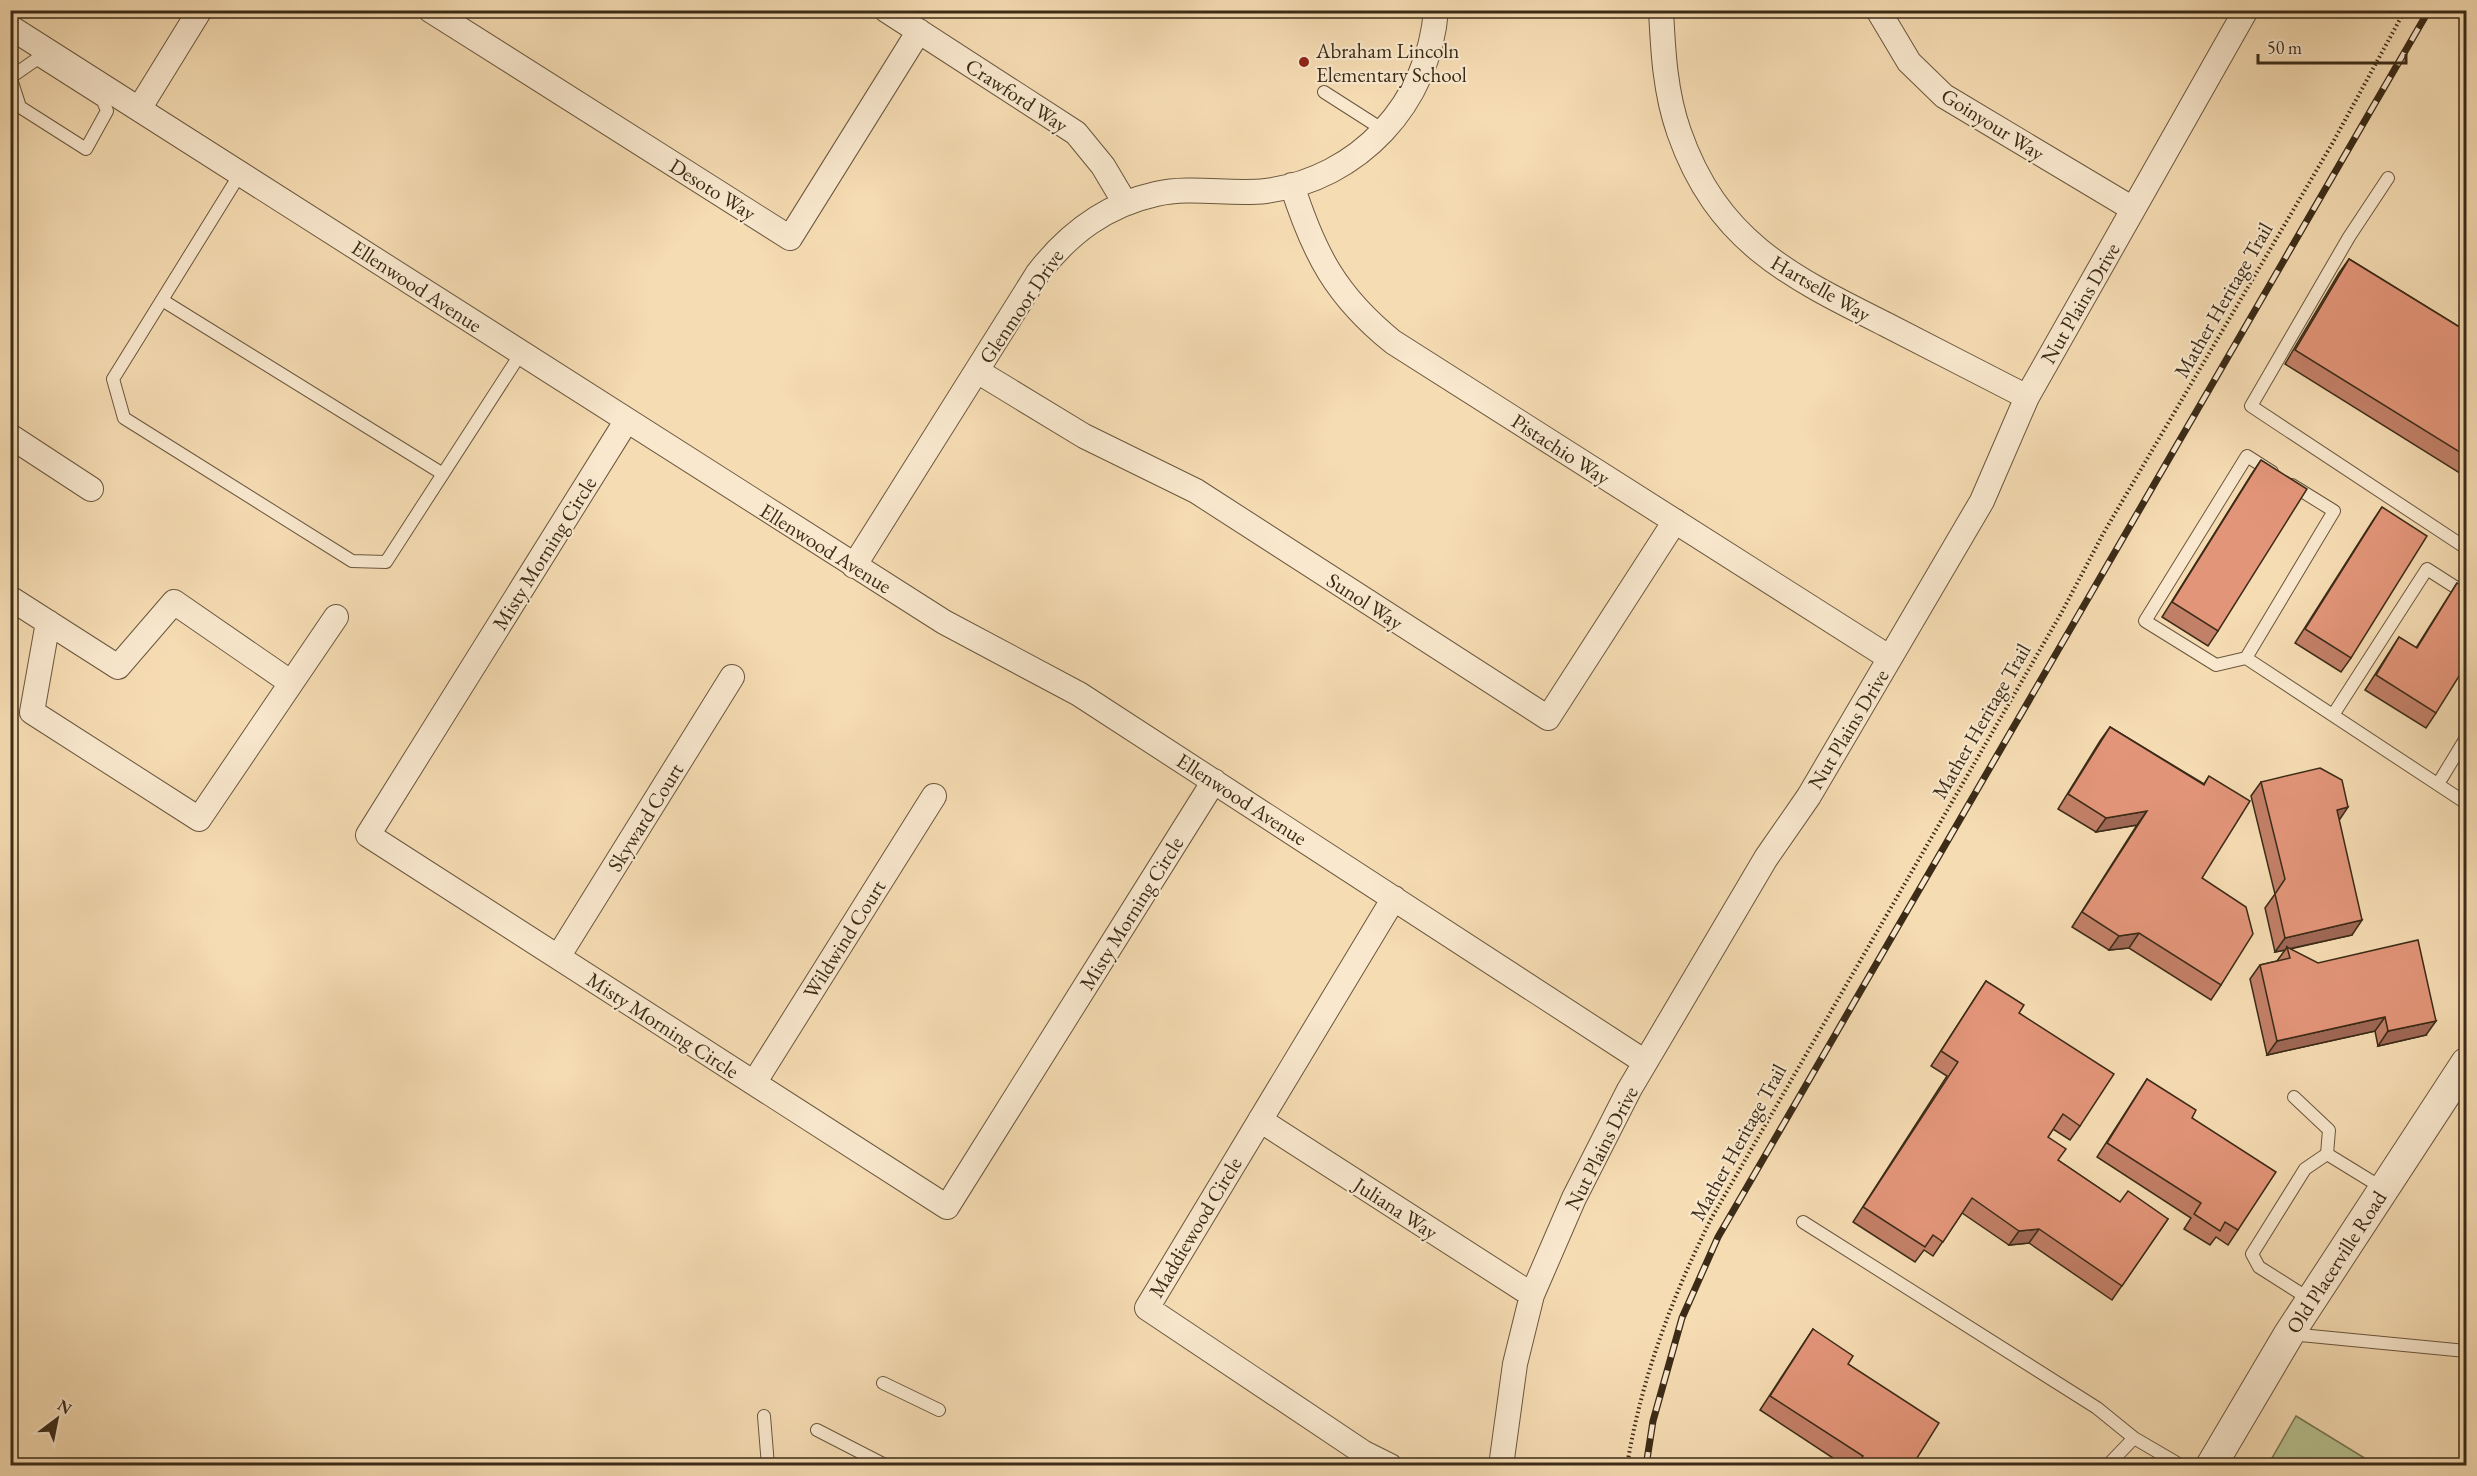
<svg xmlns="http://www.w3.org/2000/svg" width="2477" height="1476" viewBox="0 0 2477 1476" font-family="'EB Garamond',serif">
	<style>
		.green { fill: #b7c290; stroke: #797654; stroke-width: 1.5 }
		.lines { fill: none; stroke-linecap: round; stroke-linejoin: round }
		.service-casing { stroke: #6a573e; stroke-width: 14 }
		.minor-casing { stroke: #6a573e; stroke-width: 26 }
		.tertiary-casing { stroke: #6a573e; stroke-width: 32 }
		.path { stroke: #3b2b17; stroke-width: 4; stroke-dasharray: 1.5 3; stroke-linecap: butt }
		.service { stroke: #f9e8ce; stroke-width: 12 }
		.minor { stroke: #f9e8ce; stroke-width: 24 }
		.tertiary { stroke: #f9e8ce; stroke-width: 30 }
		.rail-casing { stroke: #3b2b17; stroke-width: 7 }
		.rail { stroke: #f9e8ce; stroke-width: 4.5; stroke-dasharray: 14; stroke-linecap: butt }
		.wall { fill: #c38068; stroke: #3b2b17; stroke-width: 1.5 }
		.shaded-wall { fill: #9f6855; stroke: #3b2b17; stroke-width: 1.5 }
		.building { fill: #e39579; stroke: #3b2b17; stroke-width: 1.5 }
		.poi-dot { fill: #8f2418; stroke: #f9e8ce; stroke-width: 2 }
		.labels { text-anchor: middle; dominant-baseline: central; stroke-width: 4.5; stroke-linejoin: round; paint-order: stroke }
		.poi-label { font-size: 21px; fill: #3b2b17; stroke: #f9e8ce; text-anchor: start }
		.street-label { font-size: 21px; fill: #3b2b17; stroke: #f9e8ce }
	</style>
	<rect width="100%" height="100%" fill="#f6dcb3"/>
	<filter id="stains"><feTurbulence type="fractalNoise" baseFrequency=".00333" numOctaves="4"/><feColorMatrix values="0 0 0 0 .2 0 0 0 0 .09 0 0 0 0 .02 0 0 0 .5 -.17"/></filter>
	<radialGradient id="worn" r=".72"><stop offset=".6" stop-color="#630" stop-opacity="0"/><stop offset="1" stop-color="#630" stop-opacity=".3"/></radialGradient>
	<!-- green -->
	<path class="green" d="M2296,1416L2376,1465H2268Z"/>
	<g class="lines">
		<defs>
			<path id="service" d="M10,76L20,107L86,149L107,111L103,101L37,59L11,77
				M1324,92L1385,131
				M240,174L113,379L124,418L352,561L386,562L521,353
				M2388,178L2349,237L2251,406L2466,548
				M162,300L443,474
				M2272,472L2247,456L2145,621L2216,665L2246,658L2466,803
				M2246,658L2334,511L2292,485
				M2333,715L2427,569L2466,594
				M2438,784L2466,738
				M2294,1097L2329,1130L2327,1154
				M2327,1154L2384,1189
				M1803,1222L2097,1408L2134,1438L2182,1466
				M2311,1300L2259,1267L2252,1254L2305,1169L2327,1154
				M2290,1334L2466,1351
				M883,1383L939,1410
				M764,1416L768,1466
				M817,1430L887,1466
				M2107,1466L2134,1438"/>
			<path id="minor" d="M430,10L790,238L919,31
				M886,10L1076,133L1103,166L1125,203
				M1661,10C1663,51 1665,92 1679,132C1717,241 1789,276 1885,324C1932,348 1980,373 2027,397
				M1878,10L1909,62L1944,96L2133,209
				M10,27L944,622L1079,694L1645,1062
				M139,109L200,10
				M1292,185C1314,254 1336,296 1393,342L1890,658
				M977,371L1084,436L1196,491L1548,718L1675,521
				M627,420L368,835L947,1207L1214,781
				M10,436L91,489
				M854,566L1038,273C1069,233 1106,205 1156,194C1192,186 1230,195 1266,191C1359,179 1429,103 1436,10
				M10,598L118,667L174,602L290,682
				M48,622L32,712L199,819L336,617
				M558,957L732,677
				M754,1083L934,796
				M1260,1120L1532,1295
				M1390,1466L1364,1453L1147,1308L1394,898
				M1501,1466L1515,1364L1532,1295L1574,1198L1629,1090L1766,858L1809,796L1982,501L2027,397L2246,10"/>
			<path id="tertiary" d="M2211,1466L2289,1334L2466,1063"/>
		</defs>
		<!-- service casing -->
		<use href="#service" class="service-casing"/>
		<!-- minor casing -->
		<use href="#minor" class="minor-casing"/>
		<!-- tertiary casing -->
		<use href="#tertiary" class="tertiary-casing"/>
		<!-- path -->
		<path class="path" d="M1627,1466C1641,1379 1672,1297 1711,1219L2063,610L2103,534L2332,144L2405,10"/>
		<!-- service -->
		<use href="#service" class="service"/>
		<!-- minor -->
		<use href="#minor" class="minor"/>
		<!-- tertiary -->
		<use href="#tertiary" class="tertiary"/>
		<defs>
			<path id="rail" d="M1646,1466L1653,1421L1682,1318L1718,1237L2429,10"/>
		</defs>
		<!-- rail casing -->
		<use href="#rail" class="rail-casing"/>
		<!-- rail -->
		<use href="#rail" class="rail"/>
	</g>
	<!-- wall -->
	<path class="wall" d="M2349,259L2466,331V477L2285,364L2339,273Z
		M2261,460L2218,631L2208,646L2162,617L2251,475Z
		M2382,507L2351,658L2341,672L2295,643L2372,522Z
		M2457,583L2436,713L2426,728L2365,690L2399,637L2416,648Z
		M2110,727L2204,784L2209,776L2202,878L2221,985L2211,1000L2129,948L2109,950L2072,927L2137,825L2096,832L2058,809L2100,741Z
		M2261,782L2339,820L2352,935L2290,949L2426,1035L2378,1046L2375,1031L2267,1055L2250,979L2260,965L2277,961L2285,950L2275,952L2265,908L2275,894L2251,796Z
		M1986,981L2019,1013L2080,1126L2070,1140L2053,1129L2048,1137L2058,1160L2120,1202L2168,1219L2112,1300L2029,1243L2009,1245L1962,1213L1933,1256L1924,1250L1915,1262L1853,1222L1947,1076L1931,1066Z
		M2147,1079L2192,1118L2238,1230L2228,1245L2216,1237L2210,1245L2184,1229L2191,1218L2097,1157Z
		M1813,1329L1848,1364L1912,1466H1845L1760,1410Z"/>
	<!-- shaded-wall -->
	<path class="shaded-wall" d="M2348,807L2338,822L2337,810Z
		M2147,811L2137,825L2096,832L2106,818Z
		M2362,920L2352,935L2288,949L2287,947L2285,950L2275,952L2285,938Z
		M2139,933L2129,948L2109,950L2119,936Z
		M2385,1017L2375,1031L2267,1055L2277,1041Z
		M2436,1021L2426,1035L2378,1046L2388,1031Z
		M2039,1229L2029,1243L2009,1245L2019,1231Z"/>
	<!-- building -->
	<path class="building" d="M2349,259L2466,331V456L2295,350Z
		M2261,460L2307,489L2218,631L2172,602Z
		M2382,507L2427,536L2351,658L2305,629Z
		M2457,583L2466,589V665L2436,713L2376,675L2399,637L2417,648Z
		M2110,727L2204,785L2209,776L2250,801L2202,878L2246,907L2253,934L2221,985L2139,933L2119,936L2082,912L2147,811L2106,818L2068,794Z
		M2320,768L2342,780L2348,807L2337,810L2362,920L2285,938L2275,894L2285,879L2261,782Z
		M2418,940L2436,1021L2388,1031L2385,1017L2277,1041L2260,965L2290,958L2287,947L2318,963Z
		M1986,981L2024,1005L2019,1013L2114,1074L2080,1126L2063,1114L2048,1137L2066,1149L2058,1160L2120,1202L2128,1191L2168,1219L2122,1286L2039,1229L2019,1231L1972,1198L1943,1242L1933,1235L1925,1247L1863,1207L1958,1062L1941,1051Z
		M2147,1079L2196,1110L2192,1118L2276,1172L2238,1230L2225,1222L2220,1231L2194,1214L2201,1203L2107,1143Z
		M1813,1329L1853,1356L1848,1364L1939,1423L1912,1466H1857L1863,1456L1770,1396Z"/>
	<!-- markers -->
	<circle class="poi-dot" cx="1304" cy="62" r="6"/>
	<g class="labels">
		<!-- poi labels -->
		<g class="poi-label">
			<text x="1316" y="50">Abraham Lincoln<tspan x="1316" dy="24">Elementary School</tspan></text>
		</g>
		<!-- street labels -->
		<g class="street-label">
			<text transform="translate(1017 95) rotate(33)">Crawford Way</text>
			<text transform="translate(1993 124) rotate(32)">Goinyour Way</text>
			<text transform="translate(713 189) rotate(32)">Desoto Way</text>
			<text transform="translate(417 286) rotate(33)">Ellenwood Avenue</text>
			<text transform="translate(1821 288) rotate(30)">Hartselle Way</text>
			<text transform="translate(2223 300) rotate(-60)">Mather Heritage Trail</text>
			<text transform="translate(2080 303) rotate(-60)">Nut Plains Drive</text>
			<text transform="translate(1021 306) rotate(-56)">Glenmoor Drive</text>
			<text transform="translate(1561 449) rotate(33)">Pistachio Way</text>
			<text transform="translate(826 548) rotate(32)">Ellenwood Avenue</text>
			<text transform="translate(544 553) rotate(-58)">Misty Morning Circle</text>
			<text transform="translate(1365 601) rotate(33)">Sunol Way</text>
			<text transform="translate(1981 721) rotate(-60)">Mather Heritage Trail</text>
			<text transform="translate(1848 729) rotate(-59)">Nut Plains Drive</text>
			<text transform="translate(1242 799) rotate(33)">Ellenwood Avenue</text>
			<text transform="translate(645 817) rotate(-58)">Skyward Court</text>
			<text transform="translate(1131 913) rotate(-58)">Misty Morning Circle</text>
			<text transform="translate(844 939) rotate(-58)">Wildwind Court</text>
			<text transform="translate(663 1025) rotate(33)">Misty Morning Circle</text>
			<text transform="translate(1738 1142) rotate(-61)">Mather Heritage Trail</text>
			<text transform="translate(1601 1148) rotate(-63)">Nut Plains Drive</text>
			<text transform="translate(1396 1208) rotate(33)">Juliana Way</text>
			<text transform="translate(1195 1227) rotate(-59)">Maddiewood Circle</text>
			<text transform="translate(2336 1262) rotate(-57)">Old Placerville Road</text>
		</g>
	</g>
	<!-- margin -->
	<rect width="2477" height="1476" fill="none" stroke="#f6dcb3" stroke-width="36"/>
	<rect x="12" y="12" width="2453" height="1452" fill="none" stroke="#3b2b17" stroke-width="3"/>
	<rect x="18" y="18" width="2441" height="1440" fill="none" stroke="#3b2b17" stroke-width="1.5"/>
	<!-- north arrow -->
	<g transform="translate(57 1419) rotate(32)" stroke="#f9e8ce" stroke-width="4.5" paint-order="stroke">
	<path d="M0-4.5L10 22L0 15L-10 22Z" fill="#3b2b17"/>
	<text y="-9" font-size="16" font-weight="bold" text-anchor="middle" fill="#3b2b17">N</text>
	</g>
	<!-- scale -->
	<path d="M2258 54v9h148v-9" fill="none" stroke="#3b2b17" stroke-width="3"/>
	<text x="2267" y="54" font-size="18" fill="#3b2b17" stroke="#f9e8ce" stroke-width="4.5" paint-order="stroke">50 m</text>
	<rect width="100%" height="100%" filter="url(#stains)"/>
	<rect width="100%" height="100%" fill="url(#worn)"/>
</svg>
